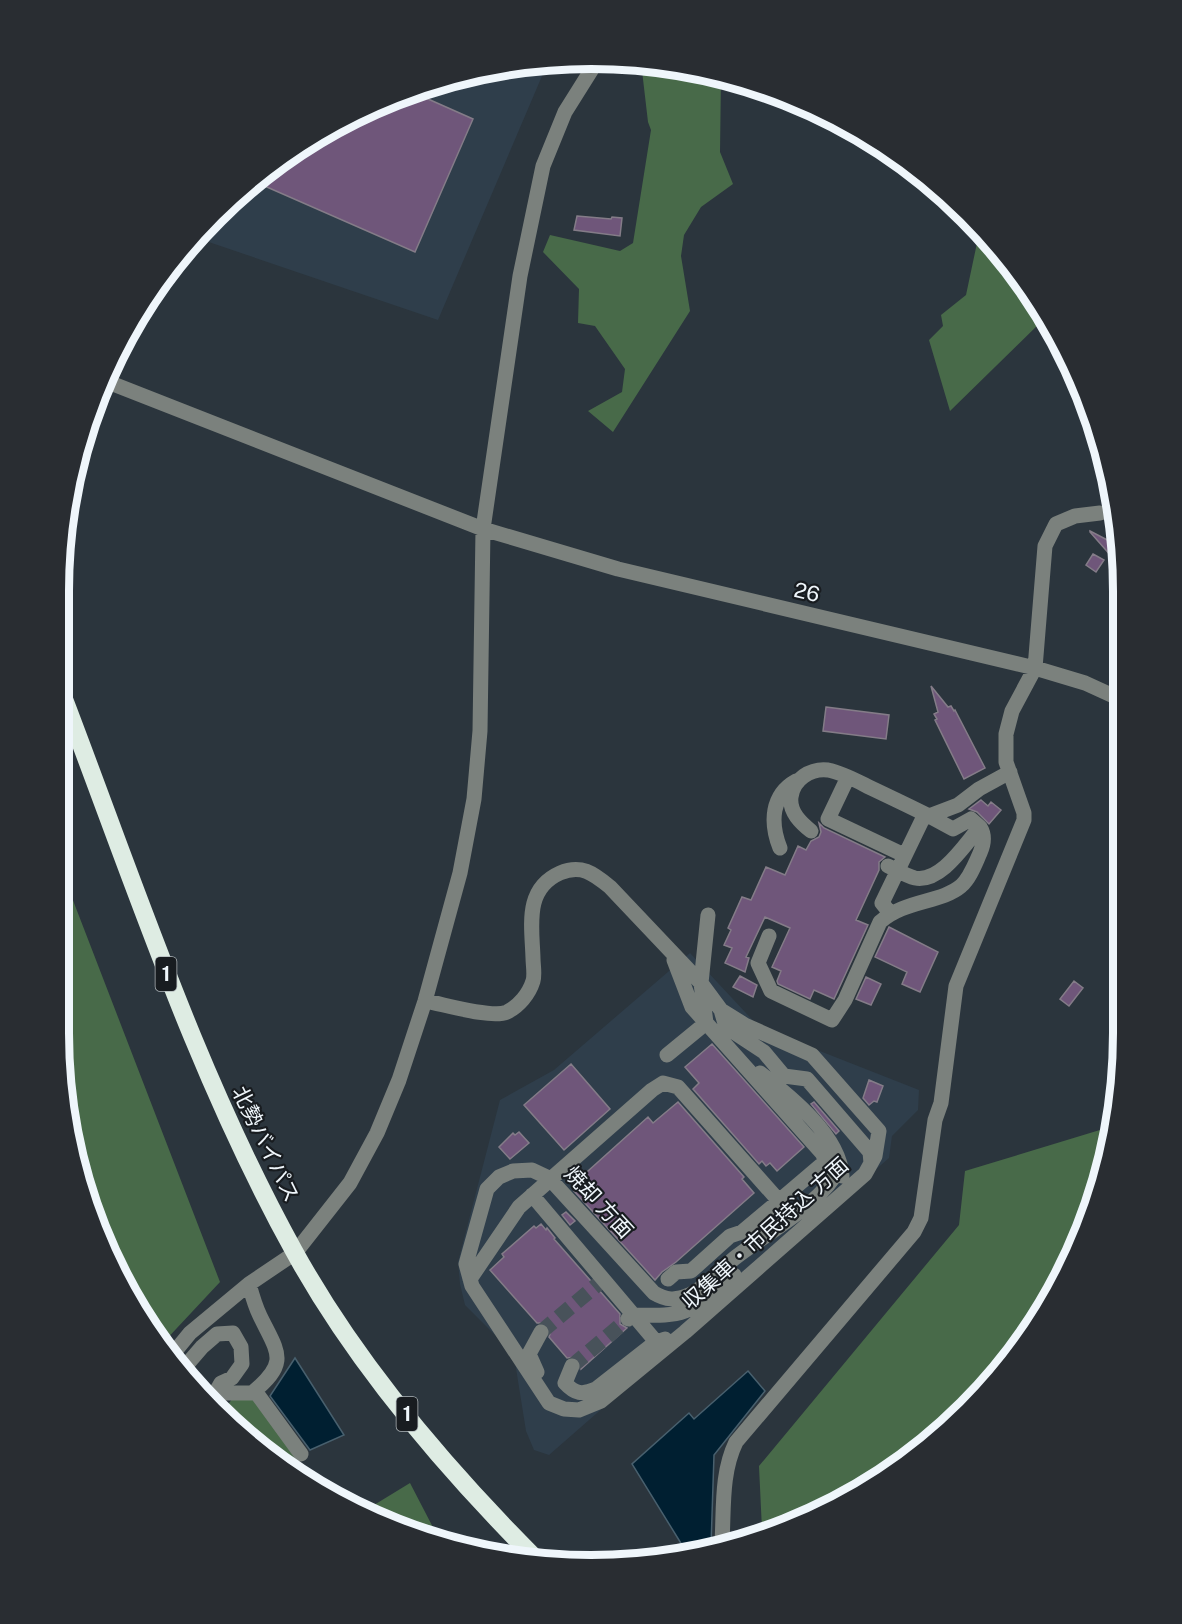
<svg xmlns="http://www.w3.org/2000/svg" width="1182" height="1624" viewBox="0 0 1182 1624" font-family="'Public Sans','Noto Sans JP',sans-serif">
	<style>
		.built { fill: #2f3e4b }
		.forest { fill: #486a49 }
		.water { fill: #001f31; stroke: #48606e; stroke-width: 1.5 }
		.building { fill: #6f567a; stroke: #847c88; stroke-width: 1.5 }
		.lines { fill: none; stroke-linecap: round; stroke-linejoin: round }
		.minor-tunnel { stroke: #48525a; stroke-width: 15; stroke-dasharray: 15 8; stroke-linecap: butt }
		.minor { stroke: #7b817d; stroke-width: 15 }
		.highway { stroke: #deece3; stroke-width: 18 }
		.labels { text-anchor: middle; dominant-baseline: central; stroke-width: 4.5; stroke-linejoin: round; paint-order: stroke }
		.shield { fill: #181c20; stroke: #aeb5b9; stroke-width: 1.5 }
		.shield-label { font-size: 20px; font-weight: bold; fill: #eff6fb }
		.street-label { font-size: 21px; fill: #eff6fb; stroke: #181c20 }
		.rim { fill: none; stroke: #eff6fb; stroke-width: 8 }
	</style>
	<rect width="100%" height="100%" fill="#2b353d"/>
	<!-- built -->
	<path class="built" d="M548,62L438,320L200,239L240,190L325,130L420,87L522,63Z
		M690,953L759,1027L919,1090L918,1110L892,1136L889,1158L549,1455L534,1450L526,1431L515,1362L503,1343L465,1305L460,1284L458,1262L500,1100L554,1070Z"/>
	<!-- forest -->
	<path class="forest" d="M641,62L721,75L720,152L733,184L701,207L684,235L681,256L690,311L613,432L588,411L622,392L625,369L595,326L578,323L579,289L543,252L550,235L620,251L633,243L651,130L648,122Z
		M987,236L1044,319L950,411L929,340L943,326L941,315L966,295L977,243Z
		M59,864L220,1282L162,1344L148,1329L77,1171L59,1033Z
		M1113,1126L1105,1170L1077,1247L1069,1252L1054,1278L1059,1284L1014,1357L942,1434L826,1511L762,1530L759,1466L959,1225L965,1171Z
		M232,1399H255L304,1468L374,1505L410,1483L437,1535L356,1511L240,1434L222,1413Z"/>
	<!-- water -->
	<path class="water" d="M295,1358L344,1435L310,1450L270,1396Z
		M748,1371L765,1391L714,1455L711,1546L687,1553L632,1464L689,1413L694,1419Z"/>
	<!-- building -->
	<path class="building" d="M410,91L473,119L415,252L253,181L325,130Z
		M577,216L611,219L612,217L622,218L620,236L574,230Z
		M1090,531L1119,546V565L1090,532Z
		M1093,554L1104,560L1096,572L1086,565Z
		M931,686L948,707L951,706L954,711L955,710L985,768L964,779L935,720L937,719L934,714L938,712Z
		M826,707L889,715L886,739L823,731Z
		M981,800L988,806L991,802L1001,810L989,824L977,812L969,809Z
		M819,823L824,828L885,857L879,862V870L856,920L868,925L834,999L814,990L810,999L778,984L777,981L781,971L772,967L790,928L765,917L746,957L749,958L745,972L725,963L732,948L724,945L731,930L728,928L742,897L751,900L766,867L785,875L798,846L806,850L811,841L819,837L821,832Z
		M889,927L938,952L920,992L902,984L907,972L875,957Z
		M740,976L757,985L753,997L733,987Z
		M866,977L881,984L871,1005L856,999Z
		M1074,981L1083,988L1069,1006L1060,999Z
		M712,1044L804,1147L777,1171L770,1163L766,1166L762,1161L759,1164L693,1089L699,1083L685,1067Z
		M571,1064L610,1109L564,1150L524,1105Z
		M869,1080L883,1086L877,1102L874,1101L869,1105L863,1098Z
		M678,1102L744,1177L742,1179L754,1193L676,1262L662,1272L655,1280L574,1191L582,1184L578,1180L648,1117L653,1123Z
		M814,1102L839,1131L836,1134L811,1104Z
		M519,1132L529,1143L510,1159L499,1147L513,1133L515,1135Z
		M566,1212L575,1221L570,1225L562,1215Z
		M541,1224L546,1230L547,1228L555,1238L554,1239L620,1314V1324L627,1328L581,1369L579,1360L575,1357L567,1358L549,1337L551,1331L549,1326L545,1323H537L490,1270L504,1257L502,1254L534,1226L536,1228Z"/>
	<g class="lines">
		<!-- minor-tunnel -->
		<path class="minor-tunnel" d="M541,1332L598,1284
			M572,1366L628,1319"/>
		<!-- minor -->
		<path class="minor" d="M597,61L565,112L543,166L520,276L483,529L618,569L1035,668L1085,683L1120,699
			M108,382L483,529L480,731L474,799L460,873L425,1001L399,1080L377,1133L350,1183L295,1253L249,1284L190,1333L172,1355
			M848,777L828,819L904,855
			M811,831C801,823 789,812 791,797C793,779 811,768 828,770C843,773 857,781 871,788C890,797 909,806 929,816L958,805L979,789L1010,772
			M780,848C770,823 771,795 796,781
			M888,866C897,870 906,876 915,878C941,883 965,844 980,827L971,819L953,829L929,816
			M890,913L882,903L925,814
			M769,936L758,963L771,991L832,1020L845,1000L880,922C904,900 941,903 961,886C970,878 975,864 980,853C984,844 985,835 980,827
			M425,1001C443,1004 492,1019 507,1012C519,1006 529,994 533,981C535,974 533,965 533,958C532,926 524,889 560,873C581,864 593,873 610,887L701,983L721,1010L745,1025L812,1055L879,1131L875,1156L865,1174L685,1332L601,1401L579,1410L564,1409L549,1403L472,1286L466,1264L487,1189L499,1177L513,1171L532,1170L549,1178L654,1293C666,1300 675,1301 689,1295C704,1289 722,1268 736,1257C768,1232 822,1204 840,1167
			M721,1010L726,1027L764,1052L784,1076L807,1079L870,1152L871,1163
			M667,1055L706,1023L701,983L708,915
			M760,1073C790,1096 840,1136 842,1176
			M532,1195L663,1350
			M470,1279L519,1207L652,1090L663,1083L678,1087L779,1201L826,1161L822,1153L692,1007L674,960
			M668,1279L676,1272L691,1271L730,1236L742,1232L779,1201
			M628,1319L634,1315C650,1315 669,1317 685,1311C704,1304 720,1287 734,1275
			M572,1366L565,1383C575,1394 582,1395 596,1389L656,1342L665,1339
			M183,1369L202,1347L217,1334L233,1333L241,1347L242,1364L232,1378L221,1383L217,1390L227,1393H252C290,1362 278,1353 260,1316C255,1306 252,1295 249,1284
			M537,1372L529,1354L541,1332
			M255,1391L301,1454
			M722,1542C724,1508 721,1473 736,1442L914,1232L921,1218L935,1120L941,1103L956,986L1024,820V813L1006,762V734L1012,711L1035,668L1045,546L1056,524L1075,516L1100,513"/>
		<!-- highway -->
		<path class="highway" d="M59,686C132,876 195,1072 294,1251C356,1364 447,1470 538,1561"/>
	</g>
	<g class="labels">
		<!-- shield labels -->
		<g class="shield">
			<rect x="155.5" y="957" width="21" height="34" rx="4.5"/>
			<rect x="396.5" y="1397" width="21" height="34" rx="4.5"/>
		</g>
		<g class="shield-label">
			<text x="166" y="974">1</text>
			<text x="407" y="1414">1</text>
		</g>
		<!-- street labels -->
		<g class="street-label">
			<text transform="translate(807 592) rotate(13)">26</text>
			<text transform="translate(266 1144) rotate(64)">北勢バイパス</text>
			<text transform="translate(599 1202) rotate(47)">焼却 方面</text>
			<text transform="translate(765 1233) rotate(-42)">収集車・市民持込 方面</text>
		</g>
	</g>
	<!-- crop -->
	<path d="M0 0H1182V1624H0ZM591 69H591A522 522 0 0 1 1113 591V1033A522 522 0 0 1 591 1555H591A522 522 0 0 1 69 1033V591A522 522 0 0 1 591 69Z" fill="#292d32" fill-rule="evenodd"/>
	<path class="rim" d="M591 69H591A522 522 0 0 1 1113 591V1033A522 522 0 0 1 591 1555H591A522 522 0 0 1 69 1033V591A522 522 0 0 1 591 69Z"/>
</svg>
